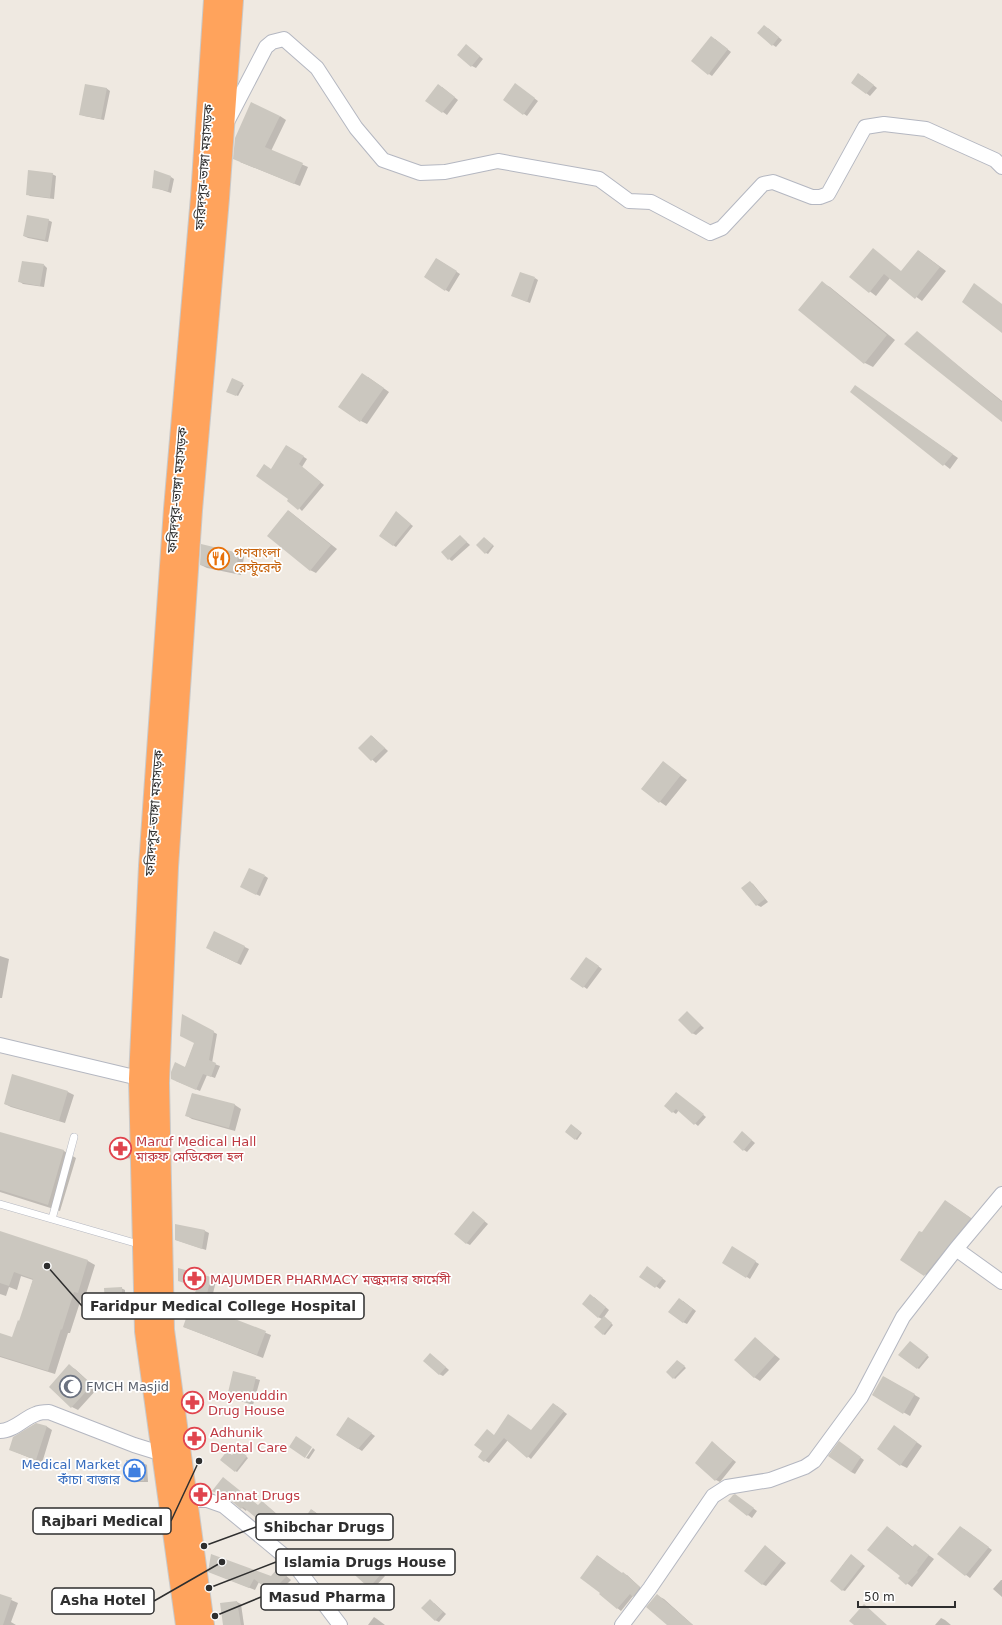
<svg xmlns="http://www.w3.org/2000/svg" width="1002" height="1625" viewBox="0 0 1002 1625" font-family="'DejaVu Sans','Noto Sans Bengali',sans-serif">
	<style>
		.shadow { fill: #0003 }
		.building { fill: #cbc7bf }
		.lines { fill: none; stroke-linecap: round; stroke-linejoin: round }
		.lane-casing { stroke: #b4b7c1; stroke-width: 8 }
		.street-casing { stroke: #b4b7c1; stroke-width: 16 }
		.highway-casing { stroke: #c9c9c9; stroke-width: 24 }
		.lane { stroke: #fff; stroke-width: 7 }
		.street { stroke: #fff; stroke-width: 14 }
		.highway { stroke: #ffa35c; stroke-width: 22 }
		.labels { text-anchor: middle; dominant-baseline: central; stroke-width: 3.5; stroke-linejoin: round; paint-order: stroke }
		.street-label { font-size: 13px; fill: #2e2e2e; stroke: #fff }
		.food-label { font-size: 13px; fill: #c56008; stroke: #fff; text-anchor: start }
		.health-label { font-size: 13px; fill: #be3a42; stroke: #fff; text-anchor: start }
		.worship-label { font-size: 13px; fill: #5b616d; stroke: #fff; text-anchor: start }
		.shop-label { font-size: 13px; fill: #366cbe; stroke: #fff; text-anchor: end }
		.leader { fill: none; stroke: #2e2e2e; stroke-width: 1.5 }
		.callout-dot { fill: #2e2e2e; stroke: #fff; stroke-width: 1.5 }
		.callout { fill: #fff; stroke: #2e2e2e; stroke-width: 1.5 }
		.callout-label { font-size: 14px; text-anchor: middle; font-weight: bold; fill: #2e2e2e }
	</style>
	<rect width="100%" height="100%" fill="#efe9e1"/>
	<!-- shadow -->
	<path class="shadow" d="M768,28L782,40L776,47L773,45Z
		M715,39L731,52L712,76L709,74Z
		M470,48L483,59L476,68L472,66Z
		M862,76L877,88L870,96L852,82Z
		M442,87L458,100L447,115L427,100Z
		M519,87L538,101L527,116L504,100Z
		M106,88L110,91L104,120L84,116L80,114Z
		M280,116L286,120L271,151L308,167L300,186L240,162Z
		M52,174L56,176L54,199L30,196L27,194Z
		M171,177L174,179L171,193L153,187Z
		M48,220L52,222L48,242L28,238L24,236Z
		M919,251L946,271L922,301L890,278L876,296L851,277L902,272Z
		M437,259L460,274L449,292L425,277Z
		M44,265L47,268L44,287L23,284L19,281Z
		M535,278L538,280L530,303L513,296Z
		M822,283L830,287L895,340L873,367L865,363Z
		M917,333L1002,401V421Z
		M368,377L389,392L367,424L361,421Z
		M233,380L244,385L238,396L227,391Z
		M861,390L958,458L950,469L852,392Z
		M287,446L307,459L302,467L324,485L302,511L290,499L271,470Z
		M289,511L337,549L316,573L310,570Z
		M398,514L413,526L396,547L393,545Z
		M460,536L470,545L452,561L449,559Z
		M485,539L494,546L488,554L486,553Z
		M238,554L244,557L241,575L207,568L201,565Z
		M372,736L388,751L376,763L359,748Z
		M663,762L687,780L666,806L642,789Z
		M265,876L268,878L260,896L245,889Z
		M750,882L753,884L768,902L761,907L757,905Z
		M214,932L249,949L241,965L210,950Z
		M0,956L9,959L2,998H0Z
		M590,960L602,969L587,989L572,978Z
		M687,1012L704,1028L696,1035L692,1033Z
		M182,1015L217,1034L212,1063L220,1066L215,1078L207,1075L200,1091L176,1081L185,1068L195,1042Z
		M68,1092L74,1095L65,1123L11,1107L5,1104Z
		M676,1093L706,1117L698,1126L679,1110L676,1114L673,1112Z
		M192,1094L235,1105L241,1109L235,1131L192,1119L187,1116Z
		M571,1125L582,1133L577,1140L566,1131Z
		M742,1132L755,1143L747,1152L744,1150Z
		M0,1133L64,1151L76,1158L60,1211L0,1192Z
		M129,1141L132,1143L133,1158L117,1159L113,1156Z
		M950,1204L975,1221L931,1278L902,1260L922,1234Z
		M477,1215L488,1224L470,1245L466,1243Z
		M176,1225L205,1231L209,1233L206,1250L176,1240Z
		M0,1232L88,1261L95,1265L85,1297L82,1296L70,1333H68L55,1374L0,1357V1334L13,1338L20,1322L33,1280L21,1276L17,1290L9,1287L6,1296L0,1294Z
		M733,1248L759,1264L750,1279L724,1262Z
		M179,1270L211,1278L216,1281L209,1310L271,1335L263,1358L184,1327L198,1288L179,1280Z
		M651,1270L666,1281L660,1289L641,1276Z
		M121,1288L125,1290V1305L110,1306L106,1304Z
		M594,1297L609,1310L604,1317L613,1325L605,1335L603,1334L602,1319L598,1317Z
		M683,1301L696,1311L687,1324L683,1322Z
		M755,1338L780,1359L760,1381L754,1377Z
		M911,1343L929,1357L919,1369L900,1355Z
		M434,1357L449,1370L443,1376L439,1374Z
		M679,1362L686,1368L675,1379L674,1378Z
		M69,1366L75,1369L97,1389L78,1410L72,1407Z
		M234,1372L260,1380L253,1405L228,1397Z
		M884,1377L920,1398L910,1416L873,1395Z
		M557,1406L567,1414L531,1459L508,1440L489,1463L479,1457L494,1436L532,1431Z
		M352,1420L375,1436L362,1451L337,1435Z
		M46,1426L52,1430L42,1463L11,1450Z
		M900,1430L922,1446L907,1468L901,1465Z
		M713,1443L736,1462L720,1482L716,1480Z
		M843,1445L864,1460L855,1474L851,1472Z
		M313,1448L315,1450L309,1459L306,1458Z
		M237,1450L248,1458L237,1472L221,1460L233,1456Z
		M143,1463L147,1465L148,1482H132L128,1480Z
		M739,1498L757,1511L752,1518L729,1501Z
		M231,1500L259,1506L266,1505L281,1518L271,1528L247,1509L246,1511Z
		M312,1510L334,1526L323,1540L301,1524Z
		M964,1529L992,1550L970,1578L939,1554Z
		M892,1530L913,1547L915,1545L934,1559L912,1587L900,1578L901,1576Z
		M769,1549L786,1563L766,1586L762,1584Z
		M362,1555L385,1576L373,1589L370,1587Z
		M851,1555L865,1566L845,1591L842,1590V1566Z
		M598,1556L622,1574L627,1575L643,1590L637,1598L633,1596L621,1611L600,1594Z
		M278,1569L291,1580L277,1594L259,1582L255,1590L215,1574L271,1577Z
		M1001,1580H1002V1597L993,1589Z
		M0,1595L18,1603L11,1622L16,1625H2L0,1621Z
		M658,1596L664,1599L693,1625H668Z
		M237,1602L241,1604L244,1625H224Z
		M434,1603L446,1614L439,1622L435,1620Z
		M374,1617L377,1619L385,1625H368Z
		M941,1618L945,1620L951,1625H935Z"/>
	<!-- building -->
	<path class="building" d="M764,25L779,37L772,46L757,33Z
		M711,36L728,49L708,75L691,61Z
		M466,44L480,56L471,67L457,55Z
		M858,73L874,85L866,94L851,83Z
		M515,83L535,98L523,115L503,100Z
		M85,84L107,88L101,119L79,115Z
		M438,84L455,97L442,113L425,101Z
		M251,102L280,116L265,147L303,163L294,184L233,159L235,138Z
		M28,170L53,173L50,198L26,195Z
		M154,170L171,176L168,191L152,188Z
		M27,215L49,219L45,240L23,236Z
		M873,248L901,271L918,250L940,267L915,299L884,274L869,293L849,277Z
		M436,258L457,271L445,291L424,277Z
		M22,261L44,264L40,286L18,282Z
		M520,272L535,277L527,302L511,296Z
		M822,281L887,335L864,364L798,310Z
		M974,283L1002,304V333L962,302Z
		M917,331L1002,402V422L904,344Z
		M362,373L384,388L360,422L338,407Z
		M232,378L243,383L236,396L226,392Z
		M855,385L953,454L943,466L850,392Z
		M286,445L304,456L299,464L321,482L298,510L287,501L288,499L256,476L264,464L271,469Z
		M288,510L331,545L310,571L267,536Z
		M396,511L411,524L393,546L379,536Z
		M460,535L467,542L448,560L441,552Z
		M484,537L493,545L485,554L476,545Z
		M201,544L239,553L235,572L200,565Z
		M371,735L385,748L371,761L358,748Z
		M663,761L681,775L659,803L641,789Z
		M249,868L265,875L256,895L240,887Z
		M750,881L765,899L756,906L741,888Z
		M214,931L245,946L237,963L206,948Z
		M586,957L599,966L583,988L570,979Z
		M687,1011L701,1025L692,1034L678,1020Z
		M182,1014L214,1031L209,1060L216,1063L211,1077L203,1074L196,1090L171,1079V1072L175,1062L185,1067L194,1043L180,1036Z
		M12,1074L68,1091L59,1121L4,1104Z
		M676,1092L704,1114L694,1125L676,1109L672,1113L664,1106Z
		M192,1093L235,1104L229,1128L185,1116Z
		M571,1124L581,1132L575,1140L565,1132Z
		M742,1131L752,1140L743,1151L733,1142Z
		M0,1132L64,1150L48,1205L0,1190Z
		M113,1140H129V1156L112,1157Z
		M945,1200L971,1218L924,1276L900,1260L919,1231L922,1232Z
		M473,1211L485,1221L466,1244L454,1234Z
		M175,1224L205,1230L202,1249L175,1240Z
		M0,1231L88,1260L78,1293L74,1292L62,1330L61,1329L48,1371L0,1356V1333L12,1337L18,1320L19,1321L33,1279L14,1272L9,1286L0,1283Z
		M732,1246L756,1261L746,1278L722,1263Z
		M647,1266L663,1278L655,1288L639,1277Z
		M178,1268L211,1277L204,1307L266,1331L257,1355L183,1327L197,1287L178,1281Z
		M122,1287V1304H105L104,1288Z
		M590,1294L606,1307L598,1318L582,1304Z
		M679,1298L693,1309L683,1323L668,1312Z
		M604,1316L612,1323L603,1335L594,1327Z
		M755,1337L775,1355L754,1378L734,1360Z
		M910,1341L928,1355L917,1369L898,1355Z
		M430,1353L446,1367L439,1375L423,1361Z
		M677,1360L685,1366L673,1379L666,1372Z
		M69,1364L92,1385L71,1408L49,1387Z
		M233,1371L256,1377L250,1403L227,1397Z
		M883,1376L915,1394L903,1414L872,1395Z
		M553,1403L564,1411L527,1458L504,1438L484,1462L478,1457L482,1451L474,1445L487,1429L494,1435L508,1414L531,1430Z
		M348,1417L372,1433L358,1449L336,1435Z
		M36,1423L47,1426L36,1460L9,1450L13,1437Z
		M894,1425L917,1442L900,1466L877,1449Z
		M296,1436L312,1447L305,1458L289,1447Z
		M712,1441L733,1460L715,1481L695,1463Z
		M839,1441L861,1457L851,1472L828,1456Z
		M237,1449L247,1456L235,1472L220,1460L227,1451L232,1455Z
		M126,1460L144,1462V1481L127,1480Z
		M223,1477L258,1505L262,1501L278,1515L267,1527L243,1507L241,1509L229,1499L212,1491Z
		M735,1494L754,1508L747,1516L728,1501L733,1495Z
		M311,1509L330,1523L319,1538L300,1525Z
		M887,1526L912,1547L915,1544L929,1555L917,1571L918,1572L906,1585L898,1578L900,1576L867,1550Z
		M960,1526L989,1547L965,1576L937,1554Z
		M765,1545L782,1560L762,1585L744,1571Z
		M358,1551L382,1573L369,1588L345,1566Z
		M211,1554L271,1576L278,1568L287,1576L271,1592L254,1579L249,1588L208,1572Z
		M851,1554L863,1564L842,1591L830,1581Z
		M597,1555L622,1573L623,1572L640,1587L633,1597L630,1594L617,1609L599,1594L600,1593L580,1578Z
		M0,1594L12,1598L3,1625H0Z
		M657,1594L693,1625H667L646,1607Z
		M430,1599L443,1612L435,1621L421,1608Z
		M237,1601L241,1625H223L220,1603Z
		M864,1604L887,1625H854L849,1621Z"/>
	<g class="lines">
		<defs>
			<path id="lane" d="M0,1204L142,1245
				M52,1219L74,1137"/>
			<path id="street" d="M227,122L266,47L272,42L284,39L317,68L356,128L383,160L420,173L445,172L498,161L599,179L629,201L651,202L710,233L722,228L763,184L773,182L812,197H820L828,194L865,127L884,124L926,129L995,160L1002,167
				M0,1045L147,1080
				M956,1249L1002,1282
				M0,1431C14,1431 24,1418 36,1414C40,1412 45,1412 49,1412L134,1445L163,1454H169
				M186,1500H207L224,1506L294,1564L340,1625
				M622,1625L650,1588L713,1496L727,1487L770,1480L805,1467L814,1461L861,1397L903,1317L956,1249L1002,1194"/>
			<path id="highway" d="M187,1625L146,1331L140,1079L150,866L175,509L202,197L215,0
				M203,1625L163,1330L158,1083L167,867L191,510L218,198L232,0"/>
		</defs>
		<!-- lane casing -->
		<use href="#lane" class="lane-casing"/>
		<!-- street casing -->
		<use href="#street" class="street-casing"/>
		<!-- highway casing -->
		<use href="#highway" class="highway-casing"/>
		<!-- lane -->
		<use href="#lane" class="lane"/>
		<!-- street -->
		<use href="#street" class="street"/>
		<!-- highway -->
		<use href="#highway" class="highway"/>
	</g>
	<!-- icons -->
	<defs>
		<symbol id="restaurant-ring" viewBox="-11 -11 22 22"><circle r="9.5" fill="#fff" stroke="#e8710a" stroke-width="1.5"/><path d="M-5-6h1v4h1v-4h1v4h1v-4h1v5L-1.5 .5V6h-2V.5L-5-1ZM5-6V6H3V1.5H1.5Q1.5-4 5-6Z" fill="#e8710a"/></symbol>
		<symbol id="pharmacy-ring" viewBox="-11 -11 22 22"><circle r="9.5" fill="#fff" stroke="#e0444e" stroke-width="1.5"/><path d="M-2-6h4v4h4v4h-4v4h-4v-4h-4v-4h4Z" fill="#e0444e"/></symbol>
		<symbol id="mosque-ring" viewBox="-11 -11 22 22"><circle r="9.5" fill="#fff" stroke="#6b7280" stroke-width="1.5"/><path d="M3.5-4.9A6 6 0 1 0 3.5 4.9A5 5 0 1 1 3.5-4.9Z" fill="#6b7280"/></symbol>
		<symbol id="shop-ring" viewBox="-11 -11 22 22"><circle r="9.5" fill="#fff" stroke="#3f7fe0" stroke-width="1.5"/><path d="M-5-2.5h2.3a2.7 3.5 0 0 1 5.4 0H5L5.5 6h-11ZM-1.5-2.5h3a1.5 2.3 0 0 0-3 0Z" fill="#3f7fe0"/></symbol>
	</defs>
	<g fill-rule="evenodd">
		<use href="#restaurant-ring" x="206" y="546" width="25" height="25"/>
		<use href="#pharmacy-ring" x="108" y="1136" width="25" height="25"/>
		<use href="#pharmacy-ring" x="182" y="1266" width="25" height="25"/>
		<use href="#mosque-ring" x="58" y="1374" width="25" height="25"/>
		<use href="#pharmacy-ring" x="180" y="1390" width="25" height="25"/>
		<use href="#pharmacy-ring" x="182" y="1426" width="25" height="25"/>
		<use href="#shop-ring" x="122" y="1458" width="25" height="25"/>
		<use href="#pharmacy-ring" x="188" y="1482" width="25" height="25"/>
	</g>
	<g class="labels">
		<!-- street labels -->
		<g class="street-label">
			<text transform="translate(204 167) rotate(-86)">ফরিদপুর-ভাঙ্গা মহাসড়ক</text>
			<text transform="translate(177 490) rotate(-85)">ফরিদপুর-ভাঙ্গা মহাসড়ক</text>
			<text transform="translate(154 813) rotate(-86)">ফরিদপুর-ভাঙ্গা মহাসড়ক</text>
		</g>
		<!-- food labels -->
		<g class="food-label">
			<text x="234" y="552">গণবাংলা<tspan x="234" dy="15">রেস্টুরেন্ট</tspan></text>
		</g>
		<!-- health labels -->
		<g class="health-label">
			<text x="136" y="1141">Maruf Medical Hall<tspan x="136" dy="15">মারুফ মেডিকেল হল</tspan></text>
			<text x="210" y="1279">MAJUMDER PHARMACY মজুমদার ফার্মেসী</text>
			<text x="208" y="1395">Moyenuddin<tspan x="208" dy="15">Drug House</tspan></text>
			<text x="210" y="1432">Adhunik<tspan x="210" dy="15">Dental Care</tspan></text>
			<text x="216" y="1495">Jannat Drugs</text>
		</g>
		<!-- worship labels -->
		<g class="worship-label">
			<text x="86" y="1386">FMCH Masjid</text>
		</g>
		<!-- shop labels -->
		<g class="shop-label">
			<text x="120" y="1464">Medical Market<tspan x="120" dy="15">কাঁচা বাজার</tspan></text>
		</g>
	</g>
	<!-- callouts -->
	<path class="leader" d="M47 1266L82 1306M199 1461L171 1521M204 1546L256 1527M209 1588L276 1562M215 1616L261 1597M222 1562L154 1601"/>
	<g class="callout-dot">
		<circle cx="47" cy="1266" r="4"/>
		<circle cx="199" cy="1461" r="4"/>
		<circle cx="204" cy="1546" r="4"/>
		<circle cx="209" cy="1588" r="4"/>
		<circle cx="215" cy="1616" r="4"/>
		<circle cx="222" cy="1562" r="4"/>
	</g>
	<g class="callout">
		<rect x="82" y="1293" width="282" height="26" rx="4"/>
		<rect x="33" y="1508" width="138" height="26" rx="4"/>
		<rect x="256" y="1514" width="137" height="26" rx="4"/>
		<rect x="276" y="1549" width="179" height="26" rx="4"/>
		<rect x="261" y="1584" width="133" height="26" rx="4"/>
		<rect x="52" y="1588" width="102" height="26" rx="4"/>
	</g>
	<g class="callout-label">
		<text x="223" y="1311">Faridpur Medical College Hospital</text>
		<text x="102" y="1526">Rajbari Medical</text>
		<text x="324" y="1532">Shibchar Drugs</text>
		<text x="365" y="1567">Islamia Drugs House</text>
		<text x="327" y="1602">Masud Pharma</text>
		<text x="103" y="1605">Asha Hotel</text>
	</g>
	<!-- scale -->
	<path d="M858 1601v6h97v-6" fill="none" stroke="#2e2e2e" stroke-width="2"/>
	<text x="864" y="1601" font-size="12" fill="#2e2e2e" stroke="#ffffff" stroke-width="3" paint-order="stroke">50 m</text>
</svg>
